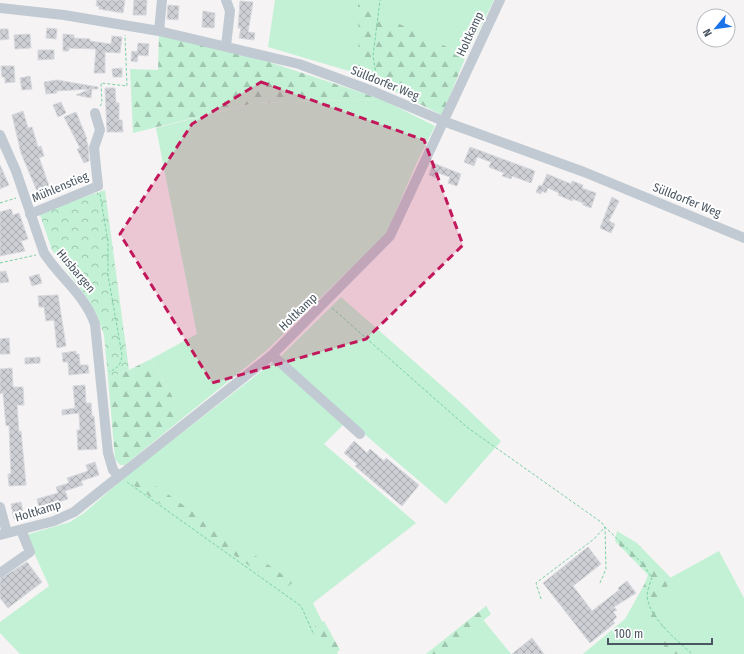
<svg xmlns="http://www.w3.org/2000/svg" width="744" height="654" viewBox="0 0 744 654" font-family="'Fira Sans Condensed',sans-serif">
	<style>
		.grass { fill: #c3f1d5 }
		.forest { fill: url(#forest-firs) }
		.park { fill: url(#park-crowns) }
		.building { fill: url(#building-cross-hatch); stroke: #d7d9de }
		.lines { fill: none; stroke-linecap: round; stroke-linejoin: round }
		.path { stroke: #7ad0a6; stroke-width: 1; stroke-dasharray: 3 2; stroke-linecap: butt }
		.minor { stroke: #c1cad2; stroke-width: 10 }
		.marked { fill: #c2185b; fill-opacity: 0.2; stroke: #c2185b; stroke-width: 3; stroke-dasharray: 8 5; stroke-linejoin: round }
		.labels { text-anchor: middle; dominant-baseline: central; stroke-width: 4; stroke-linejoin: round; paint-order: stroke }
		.street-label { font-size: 12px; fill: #4a5661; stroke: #fff }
	</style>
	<defs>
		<pattern id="forest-firs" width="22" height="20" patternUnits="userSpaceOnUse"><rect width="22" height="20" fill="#c3f1d5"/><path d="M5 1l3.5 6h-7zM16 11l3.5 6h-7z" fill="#a0c6b0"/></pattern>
		<pattern id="park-crowns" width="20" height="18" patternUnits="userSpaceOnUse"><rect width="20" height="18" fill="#c3f1d5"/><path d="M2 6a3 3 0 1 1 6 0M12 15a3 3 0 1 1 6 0" fill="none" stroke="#a0c6b0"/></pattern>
		<pattern id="building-cross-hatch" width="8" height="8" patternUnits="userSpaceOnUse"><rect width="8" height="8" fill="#cdcfd5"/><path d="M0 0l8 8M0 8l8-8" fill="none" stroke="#a8abb0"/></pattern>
	</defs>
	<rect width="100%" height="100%" fill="#f5f3f3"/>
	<!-- grass -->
	<path class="grass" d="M275,0H494L466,56L359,5V74L268,47Z
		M381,99L435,126L418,160L386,234L267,350L184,417L151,359L197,334L156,128L254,103Z
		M341,297L459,401L501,441L446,504L348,420L324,444L416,523L313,603L338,654H20L0,633V622L49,586L26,535L70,522L84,513L130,473L280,357Z
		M719,551L744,598V654H583L625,619L649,576L670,578Z
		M480,616L511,654H433Z"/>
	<!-- forest -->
	<path class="forest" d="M358,4L466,56L442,115L359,74Z
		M159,34L263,60L381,99L254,103L133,133L130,69L158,70Z
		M151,359L184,417L125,465H120L115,459L108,378L129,370Z
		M139,474L293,582L284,590L129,482Z
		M617,531L637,543L671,578L655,614L675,645L685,654H672L666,649L650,622L642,590L648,575L615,541Z
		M486,606L491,614L443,654H426Z
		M324,621L340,650L334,654H327L315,626Z"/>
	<!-- park -->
	<path class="park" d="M105,190L129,370L108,378L104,335L97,315L88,299L52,250L39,212Z"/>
	<!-- building -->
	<path class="building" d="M97,0H125L123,13L99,9V6H96Z
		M134,0H147L146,15H133Z
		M240,1L253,2L248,32L255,33L254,40L239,38L241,28H238Z
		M168,5L179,6L178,20L167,19Z
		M203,11L215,13L214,28L202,27Z
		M47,28L57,29L56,39L46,38Z
		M0,29H8L9,39L0,40Z
		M30,34L31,48L15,49L14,35Z
		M63,34L74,35V38L90,39V41L111,44L112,36L122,37L120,53L105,52V73H94L96,49L69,48V51H63Z
		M138,43L149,44L148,56L138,55L137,62L131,61L132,51L137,52Z
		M38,50H54V59L38,60Z
		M1,66H14L15,82L5,83V77H2Z
		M122,68V77H113L112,69Z
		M30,76L32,89L22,90L20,78Z
		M57,80L98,87V89H92L91,98L76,95L90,89L56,91L57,93L46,94L44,82Z
		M105,88H115L116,103H119V120H122L123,132H107Z
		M61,102L66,113L58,117L53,105Z
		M23,111L28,128L32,127L38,147L41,146L44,156L39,158L40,160L49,186L37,191L21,153L12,115Z
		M76,112L87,139L86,140L88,145L89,161L84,163L77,149L80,148L64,117Z
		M470,147L535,171L531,183L512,176L511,179L502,176L504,173L489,167L491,162L477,157L474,166L464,162Z
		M433,163L461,174L457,186L448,183L450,177L438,173L437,178L429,175Z
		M0,165L9,185L0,189Z
		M547,174L571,184L572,181L583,185L582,188L596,193L591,208L583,205V203L573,199L572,201L558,195L559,193L548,188L546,193L542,191L541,194L536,192L539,185L542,186Z
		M612,197L619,201L609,221L615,224L611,233L600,228Z
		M11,209L13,215L19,213L28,239L21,241L25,251L0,256V212Z
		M6,271L9,282L0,283V272Z
		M39,274L42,283L32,286L29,277Z
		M58,295L66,346L57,348L54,320L46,321L44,307H39L38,296Z
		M9,338L10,354H0V339Z
		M76,351V354H79L80,365H88L89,373L69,375L68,362H63L62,353Z
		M40,357V363L25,364V358Z
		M12,368L13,387H23L24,405H17L19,432L21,431L26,485L9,486L8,474H11L9,425L6,426L3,393L0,394V369Z
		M85,385L86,403H91L92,416H94L97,449L78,450L77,430H80L79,413L62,415V410L75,408L73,386Z
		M354,441L367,453L370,449L384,461L386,458L419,485L402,506L355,466L357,464L344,453Z
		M95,462L99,475L81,481L83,485L65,491L68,499L52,504L53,507L40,511L37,499L58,493L56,487L69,483L67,478L88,471L86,465Z
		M21,502L24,517L14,519L11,504Z
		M588,547L601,564L573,586L592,611L619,590L618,588L627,581L636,593L614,607L617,610L613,612L617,617L613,621L615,623L590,643L543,583Z
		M27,562L42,582L8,608L0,598V579Z
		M532,638L544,654H512Z"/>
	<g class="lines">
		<!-- path -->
		<path class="path" d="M378,85L373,56L380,0
			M100,106L102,103L101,83L127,86L125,35
			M100,194L108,242V275L122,355C121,365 118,368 109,372
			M0,203L16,198
			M0,263L36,255
			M332,308L468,428L601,522L605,527L606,569L599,585
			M127,482L301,606L314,635
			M541,599L536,583L594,539L605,527L643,564L652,578C650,583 647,591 647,596C649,618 677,640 692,654"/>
		<!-- minor -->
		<path class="minor" d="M226,0L230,11L226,46
			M0,8L64,15L159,31L299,64L375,92L443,121L584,172L744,238
			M159,31L162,0
			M0,135L16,171L44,253C61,279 85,295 95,324L108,453L113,470L118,475
			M30,214L98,186L94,148L100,130L95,113
			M272,355L360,434
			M0,507L7,533
			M0,535L54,521L74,512L272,355L390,236L500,0
			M0,573L30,552L21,530"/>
	</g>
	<!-- marked area -->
	<path class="marked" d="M261,82L424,140L463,245L366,339L212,383L120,234L192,124Z"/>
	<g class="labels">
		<!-- street labels -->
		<g class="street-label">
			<text transform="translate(470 34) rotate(-65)">Holtkamp</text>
			<text transform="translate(385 83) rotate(22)">Sülldorfer Weg</text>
			<text transform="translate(60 187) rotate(-23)">Mühlenstieg</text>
			<text transform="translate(687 200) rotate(22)">Sülldorfer Weg</text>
			<text transform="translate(76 271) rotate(50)">Husbargen</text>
			<text transform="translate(298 312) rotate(-44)">Holtkamp</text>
			<text transform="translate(38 511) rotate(-17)">Holtkamp</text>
		</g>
	</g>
	<!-- north arrow -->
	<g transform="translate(716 28) rotate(241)"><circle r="19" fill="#ffffff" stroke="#b7bbc0"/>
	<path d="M0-3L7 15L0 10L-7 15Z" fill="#1a73e8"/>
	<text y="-6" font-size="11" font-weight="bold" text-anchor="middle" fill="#4a5661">N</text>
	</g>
	<!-- scale -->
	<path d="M608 638v6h104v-6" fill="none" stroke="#4a5661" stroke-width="2"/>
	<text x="614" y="638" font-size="12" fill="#4a5661" stroke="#ffffff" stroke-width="3" paint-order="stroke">100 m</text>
</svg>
